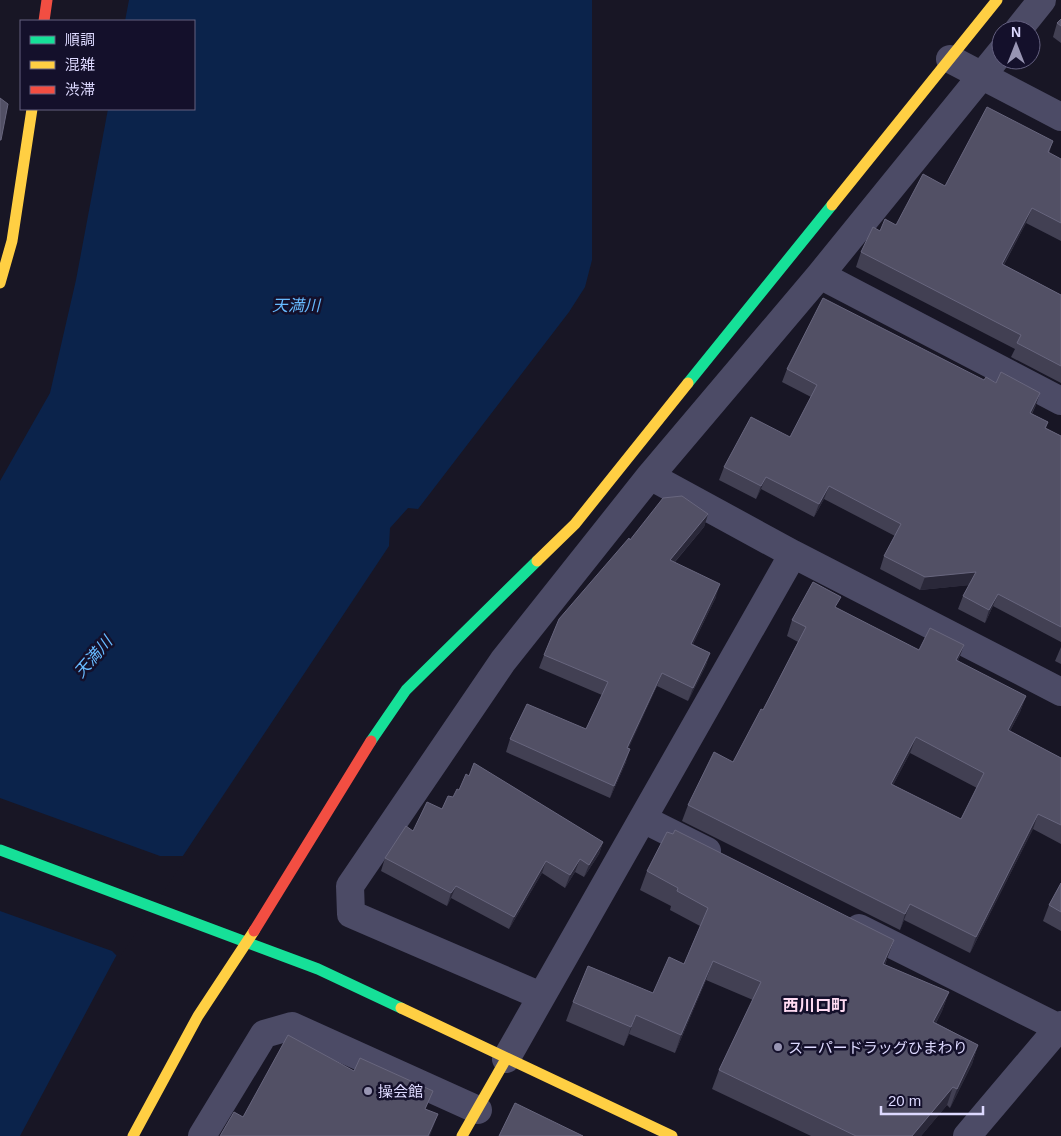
<svg xmlns="http://www.w3.org/2000/svg" width="1061" height="1136" viewBox="0 0 1061 1136" font-family="Helvetica,'Noto Sans JP',sans-serif">
	<style>
		.water { fill: #0b234b }
		.pier { fill: #181625 }
		.lines { fill: none; stroke-linecap: round; stroke-linejoin: round }
		.street { stroke: #4c4b66; stroke-width: 28 }
		.fast { stroke: #16e098; stroke-width: 11 }
		.slow { stroke: #ffcf43; stroke-width: 11 }
		.jam { stroke: #f24e42; stroke-width: 11 }
		.wall { fill: #424053; fill-rule: evenodd }
		.shaded-wall { fill: #2a2839 }
		.building { fill: #525065; stroke: #68667e; fill-rule: evenodd }
		.poi-dot { fill: #9895b3; stroke: #14102b; stroke-width: 2 }
		.labels { text-anchor: middle; dominant-baseline: central; stroke-width: 5; stroke-linejoin: round; paint-order: stroke }
		.poi-label { font-size: 15px; fill: #ddd9ff; stroke: #14102b; text-anchor: start }
		.water-label { font-size: 16px; font-style: italic; fill: #67baff; stroke: #14102b }
		.neighbourhood-label { font-size: 16px; font-weight: bold; fill: #ffdbf2; stroke: #14102b }
	</style>
	<rect width="100%" height="100%" fill="#181625"/>
	<!-- water -->
	<path class="water" d="M129,0H592V260L585,287L569,312L418,509L408,508L390,528L389,546L115,958L20,1136H0V481L50,393L76,280L108,109H194V21H125Z"/>
	<!-- pier -->
	<path class="pier" d="M0,798L160,856H187L119,958L112,951L0,911Z"/>
	<g class="lines">
		<!-- street -->
		<path class="street" d="M1018,30L1042,0
			M950,59L1061,117
			M820,275L1061,401
			M650,476L793,554L1061,692
			M643,819L707,851
			M859,928L1061,1029
			M541,996L351,914L350,886L503,661L650,476L820,275L1001,52
			M506,1059L793,554
			M202,1136L264,1034L292,1026L478,1110
			M967,1136L1061,1025"/>
		<!-- fast -->
		<path class="fast" d="M688,383L832,205
			M371,741L406,690L537,561
			M0,850L318,969L401,1008"/>
		<!-- slow -->
		<path class="slow" d="M832,205L997,0
			M0,283L12,241L32,109
			M537,561L575,524L688,383
			M401,1008L672,1136
			M133,1136L198,1016L254,931
			M462,1136L506,1059"/>
		<!-- jam -->
		<path class="jam" d="M44,21L47,0
			M254,931L371,741"/>
	</g>
	<!-- wall -->
	<path class="wall" d="M1061,19V43L1053,37L1057,23Z
		M1053,141L1049,153L1061,159V241L1026,223L1004,265L1061,295V383L1011,357L1015,349L856,267L861,252L880,231L896,225L945,186Z
		M787,369L1036,405L1032,414L1048,422L1046,428L1061,436V642L993,606L985,623L958,609L963,596L969,585L920,590L880,569L884,556L895,536L824,499L814,517L761,489L756,499L719,480L724,467L790,437L811,397L782,382Z
		M708,514L704,527L675,562L716,597L693,644L710,653L706,665L688,701L657,686L628,748L626,762L610,798L506,752L510,739L586,729L602,695L539,668L544,655Z
		M837,608L919,650L964,645L958,661L1026,696L1020,712L1010,731L1061,758V844L1033,829L970,953L904,920L900,930L682,821L688,805L733,762L763,710L798,642L787,636L792,620ZM910,753L977,788L961,819L893,785Z
		M1061,647V664L1055,661Z
		M453,797L603,842L599,854L584,877L575,872L565,888L542,873L509,929L451,898L447,906L381,871L385,858L413,831L442,809Z
		M647,871L887,959L885,965L949,992L942,1011L936,1023L978,1045L972,1064L950,1108L947,1105L921,1136H811L712,1089L719,1070L753,1000L706,980L675,1053L629,1034L624,1046L566,1021L573,1002L653,993L684,964L700,926L670,910L671,906L640,890Z
		M1061,883V931L1043,921L1049,905Z"/>
	<!-- shaded-wall -->
	<path class="shaded-wall" d="M1032,208L1026,223L996,279L1002,264Z
		M1040,393L1036,405L1025,425L1030,413Z
		M766,477L761,489L756,499L761,486Z
		M829,486L824,499L814,517L819,504Z
		M708,514L704,527L666,572L670,560Z
		M976,572L971,585L920,590L925,577Z
		M720,584L716,597L687,656L691,644Z
		M998,594L993,606L985,623L989,610Z
		M964,645L958,661L956,660Z
		M710,653L706,665L688,701L693,688Z
		M662,673L657,686L623,761L627,748Z
		M1026,696L1020,712L1002,746L1008,730Z
		M916,737L910,753L885,800L891,784Z
		M630,749L626,762L610,798L614,786Z
		M1038,814L1033,829L970,953L976,937Z
		M603,842L599,854L584,877L589,865Z
		M580,859L575,872L565,888L570,875Z
		M546,861L542,873L509,929L514,917Z
		M456,886L451,898L447,906L451,893Z
		M910,904L904,920L900,930L905,914Z
		M894,940L887,959L877,983L883,964Z
		M713,961L706,980L675,1053L681,1035Z
		M949,992L942,1011L927,1040L933,1022Z
		M636,1015L629,1034L624,1046L631,1027Z
		M978,1045L972,1064L950,1108L957,1089Z
		M953,1087L947,1105L921,1136H912Z
		M438,1114L430,1136H428Z"/>
	<!-- building -->
	<path class="building" d="M1061,19V26L1057,23Z
		M0,98L8,104L1,140H0Z
		M987,107L1053,141L1048,152L1061,159V223L1032,208L1002,264L1061,295V366L1017,343L1021,335L861,252L873,227L880,231L885,219L896,225L923,174L945,186Z
		M823,298L984,380L986,377L996,383L1001,372L1040,393L1030,413L1048,422L1045,428L1061,436V627L998,594L989,610L963,596L976,572L925,577L884,556L901,524L829,486L819,504L766,477L761,486L724,467L751,417L790,437L817,385L787,369Z
		M682,496L708,514L670,560L720,584L691,644L710,653L693,688L662,673L627,748L630,749L614,786L510,739L527,704L586,729L608,682L544,655L559,619L629,538L630,540L663,498Z
		M813,582L841,597L835,607L919,650L930,628L964,645L956,660L1026,696L1008,730L1061,758V825L1038,814L976,937L910,904L905,914L688,805L714,752L733,762L761,709L763,710L806,627L792,620ZM916,737L984,773L961,819L891,784Z
		M474,763L603,842L589,865L580,859L570,875L546,861L514,917L456,886L451,893L385,858L406,826L413,831L427,802L442,809L448,796L453,797L457,789L459,790L466,774L469,776Z
		M675,830L894,940L883,964L949,992L933,1022L978,1045L957,1089L953,1087L912,1136H856L719,1070L761,982L713,961L681,1035L636,1015L631,1027L573,1002L588,966L653,993L669,957L684,964L708,908L677,891L678,888L647,871L667,832L673,834Z
		M1061,883V912L1049,905Z
		M288,1035L354,1071L360,1058L433,1091L425,1109L438,1114L428,1136H220L234,1112L243,1117Z
		M515,1103L583,1136H499Z"/>
	<!-- markers -->
	<g class="poi-dot">
		<circle cx="778" cy="1047" r="5"/>
		<circle cx="368" cy="1091" r="5"/>
	</g>
	<g class="labels">
		<!-- poi labels -->
		<g class="poi-label">
			<text x="788" y="1047">スーパードラッグひまわり</text>
			<text x="378" y="1091">操会館</text>
		</g>
		<!-- water labels -->
		<g class="water-label">
			<text x="296" y="305">天満川</text>
			<text transform="translate(93 657) rotate(-49)">天満川</text>
		</g>
		<!-- neighbourhood labels -->
		<g class="neighbourhood-label">
			<text x="815" y="1005">西川口町</text>
		</g>
	</g>
	<!-- legend -->
	<rect x="20" y="20" width="175" height="90" fill="#14102b" stroke="#646080"/>
	<rect x="30" y="36" width="25" height="8" fill="#16e098" stroke="#646080"/>
	<text x="65" y="45" font-size="15" fill="#ddd9ff">順調</text>
	<rect x="30" y="61" width="25" height="8" fill="#ffcf43" stroke="#646080"/>
	<text x="65" y="70" font-size="15" fill="#ddd9ff">混雑</text>
	<rect x="30" y="86" width="25" height="8" fill="#f24e42" stroke="#646080"/>
	<text x="65" y="95" font-size="15" fill="#ddd9ff">渋滞</text>
	<!-- north arrow -->
	<g transform="translate(1016 45)"><circle r="24" fill="#14102b" stroke="#646080"/>
	<path d="M0-4L9 19L0 12L-9 19Z" fill="#9895b3"/>
	<text y="-8" font-size="14" font-weight="bold" text-anchor="middle" fill="#ddd9ff">N</text>
	</g>
	<!-- scale -->
	<path d="M881 1106v8h102v-8" fill="none" stroke="#ddd9ff" stroke-width="2.5"/>
	<text x="888" y="1106" font-size="15" fill="#ddd9ff" stroke="#14102b" stroke-width="4" paint-order="stroke">20 m</text>
</svg>
